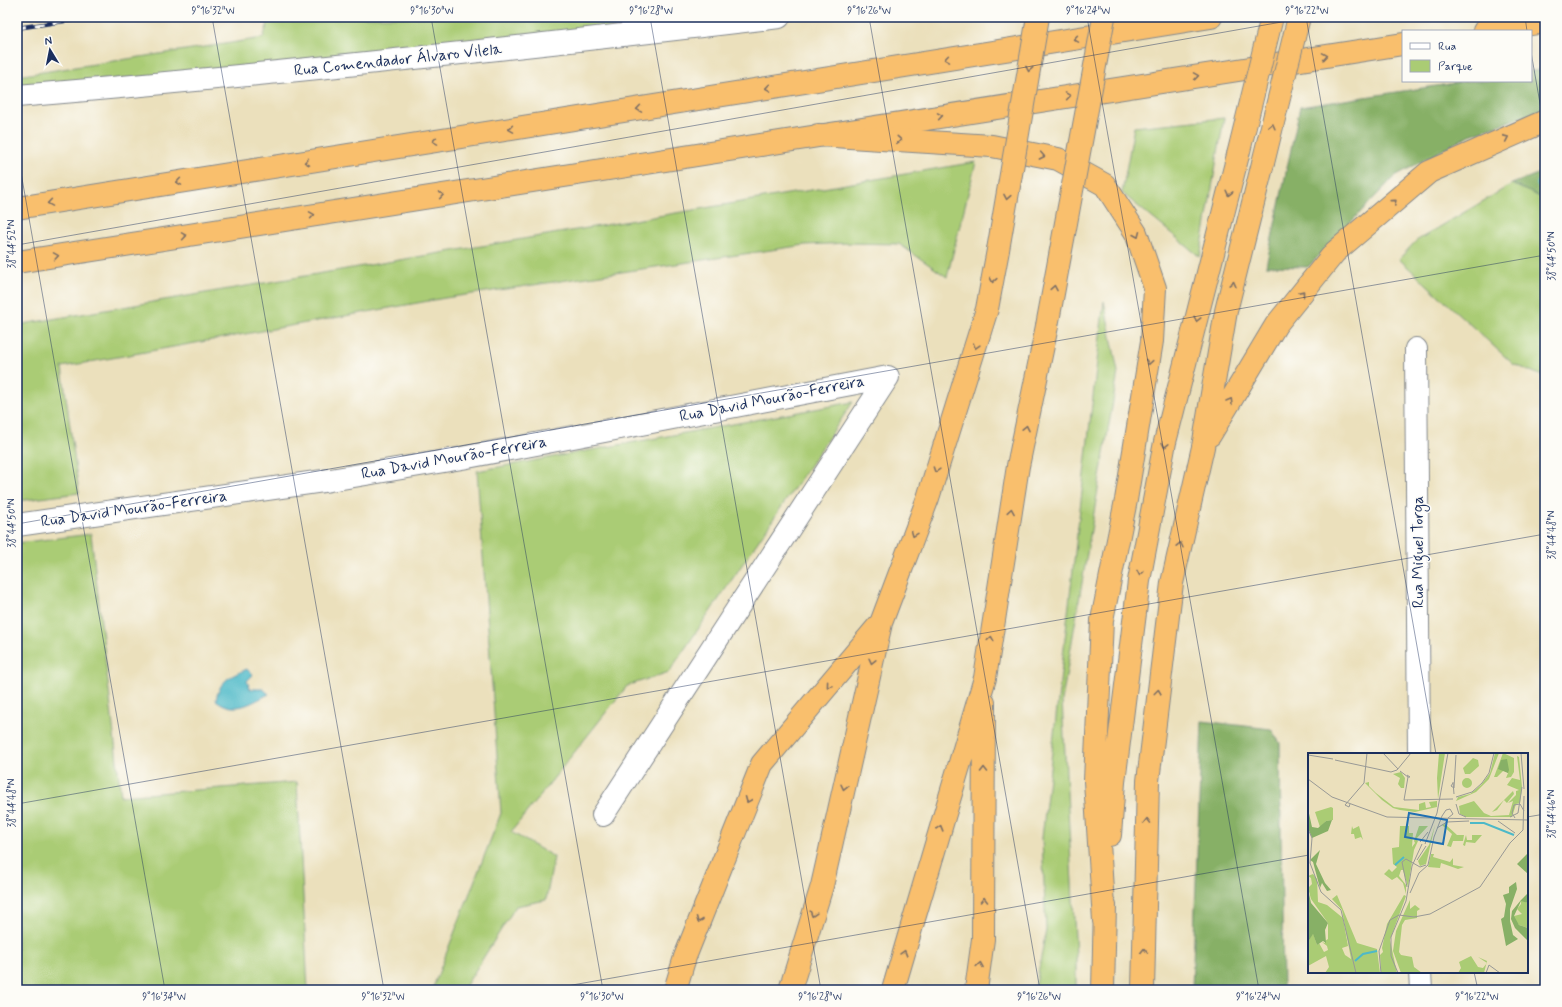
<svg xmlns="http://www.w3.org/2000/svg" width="1562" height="1007" viewBox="0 0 1562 1007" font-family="Mynerve,sans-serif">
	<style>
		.green { fill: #aacc74; stroke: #627e69 }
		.forest { fill: #87b066; stroke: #517062 }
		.water { fill: #4db9c8; stroke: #347493 }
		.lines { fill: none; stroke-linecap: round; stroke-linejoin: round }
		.stream { stroke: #4db9c8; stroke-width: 9 }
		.minor-casing { stroke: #83888d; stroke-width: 24 }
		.trunk-casing { stroke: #83888d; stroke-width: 24 }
		.motorway-casing { stroke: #83888d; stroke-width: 24 }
		.minor { stroke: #fff; stroke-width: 22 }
		.trunk { stroke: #f9bf6d; stroke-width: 22 }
		.motorway { stroke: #f9bf6d; stroke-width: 22 }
		.rail-casing { stroke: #1b2f5e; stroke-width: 4.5 }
		.rail { stroke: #fdfcf7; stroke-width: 3; stroke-dasharray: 9; stroke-linecap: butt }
		.motorway-bridge-casing { stroke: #83888d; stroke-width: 24; stroke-linecap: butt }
		.motorway-bridge { stroke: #f9bf6d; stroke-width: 22 }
		.oneway { stroke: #7f7065 }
		.ticks { fill: none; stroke: #1b2f5e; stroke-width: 1; stroke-opacity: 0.45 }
		.labels { text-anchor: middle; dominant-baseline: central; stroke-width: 3; stroke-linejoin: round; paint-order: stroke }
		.street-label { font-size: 16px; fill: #1b2f5e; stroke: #fdfcf7 }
		.inset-river { fill: none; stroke: #4db9c8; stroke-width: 2 }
		.inset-road { fill: none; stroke: #989996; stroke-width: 1 }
		.view { fill: #1f6fb2; fill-opacity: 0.15; stroke: #1f6fb2; stroke-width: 2 }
		.inset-edge { fill: none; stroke: #1b2f5e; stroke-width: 2 }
		.neatline { fill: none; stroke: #1b2f5e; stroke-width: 1.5 }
		.ticks-label { font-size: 10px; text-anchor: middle; fill: #1b2f5e }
	</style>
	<rect width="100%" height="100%" fill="#fdfcf7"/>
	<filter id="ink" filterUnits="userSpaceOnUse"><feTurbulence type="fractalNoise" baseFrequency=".025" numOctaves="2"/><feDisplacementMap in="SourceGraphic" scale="8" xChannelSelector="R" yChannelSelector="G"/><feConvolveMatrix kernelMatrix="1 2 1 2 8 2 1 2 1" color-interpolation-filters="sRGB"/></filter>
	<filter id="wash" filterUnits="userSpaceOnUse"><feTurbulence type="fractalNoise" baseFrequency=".012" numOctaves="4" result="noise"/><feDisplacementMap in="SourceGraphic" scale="16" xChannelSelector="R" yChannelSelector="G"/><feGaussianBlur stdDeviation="0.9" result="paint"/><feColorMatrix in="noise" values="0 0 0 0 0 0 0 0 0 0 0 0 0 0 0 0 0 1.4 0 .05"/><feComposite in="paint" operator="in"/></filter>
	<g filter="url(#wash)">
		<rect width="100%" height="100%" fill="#ebe0bc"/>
		<!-- green -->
		<path class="green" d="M270,17H703L290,65L17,87V76L263,38Z
			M1224,118L1200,257L1122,193L1134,127Z
			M976,162L947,277L899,244L848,243L805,245L445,298L62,367L79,493L17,501V325Z
			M1512,184L1545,199V377L1513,364L1399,259L1416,241Z
			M1104,301L1118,372L1062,700L1076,956V990H1035L1046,930L1042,838Z
			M853,402L669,672L627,686L511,832L554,857L546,900L516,906L463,990H432L501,813L477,471Z
			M91,534L121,796L297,782L308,990H17V543Z"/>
		<!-- forest -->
		<path class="forest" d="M1545,69V109L1470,135L1395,176L1308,267L1266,266L1300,107L1468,81H1531V71Z
			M1545,171V199L1512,184Z
			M1202,721L1271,729L1280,743L1283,990H1192Z"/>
		<!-- water -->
		<path class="water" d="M247,669L253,675L247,681L250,689H263L269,694C251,703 235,715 216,700C220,680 229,677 247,669Z"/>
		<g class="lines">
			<!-- stream -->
			<path class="stream" d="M1541,184L1545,183"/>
		</g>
	</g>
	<g filter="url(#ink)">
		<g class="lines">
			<defs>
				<path id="minor" d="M17,96C272,75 525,47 779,17
					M1416,349L1419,754
					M17,525L330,480L462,458L888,377
					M603,815L888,377
					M1420,972L1421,990"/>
				<path id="trunk" d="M1484,31L1545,22
					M17,208L1211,17
					M17,262L1403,44"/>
				<path id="motorway" d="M818,135L992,146L1058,159L1105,185L1136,233L1155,288L1152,341L1126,500L1102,620L1095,781L1104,921
					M1210,435L1276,325L1335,252L1429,172L1545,121
					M1110,835L1114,782L1139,581L1165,442L1238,155
					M675,990L685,957L762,764L879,625
					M790,990L822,886L881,623L928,498L987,309L998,250
					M893,990L985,678L1018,466L1047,326
					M976,990L983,939L984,703
					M1103,990L1105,905
					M1143,990L1148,781L1172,583L1203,447L1226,311L1263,163"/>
			</defs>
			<!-- minor casing -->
			<use href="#minor" class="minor-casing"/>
			<!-- trunk casing -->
			<use href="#trunk" class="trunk-casing"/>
			<!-- motorway casing -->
			<use href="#motorway" class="motorway-casing"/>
			<!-- minor -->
			<use href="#minor" class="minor"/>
			<!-- trunk -->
			<use href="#trunk" class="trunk"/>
			<!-- motorway -->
			<use href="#motorway" class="motorway"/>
			<defs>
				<path id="rail" d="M17,28L91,17"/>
			</defs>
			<!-- rail casing -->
			<use href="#rail" class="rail-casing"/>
			<!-- rail -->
			<use href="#rail" class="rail"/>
			<defs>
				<path id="motorway-bridge" d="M1238,155L1272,17
					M1263,163L1299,17
					M998,250L1038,17
					M1047,326L1104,17"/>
			</defs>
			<!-- motorway-bridge casing -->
			<use href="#motorway-bridge" class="motorway-bridge-casing"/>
			<!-- motorway-bridge -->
			<use href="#motorway-bridge" class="motorway-bridge"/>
		</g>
		<!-- one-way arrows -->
		<defs><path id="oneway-chevron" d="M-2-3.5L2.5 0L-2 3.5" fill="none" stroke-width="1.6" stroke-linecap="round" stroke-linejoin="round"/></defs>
		<g class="oneway">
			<use href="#oneway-chevron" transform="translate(1076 39) rotate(171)"/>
			<use href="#oneway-chevron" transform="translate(1325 56) rotate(-9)"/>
			<use href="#oneway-chevron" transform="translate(947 59) rotate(171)"/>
			<use href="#oneway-chevron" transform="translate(1029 69) rotate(100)"/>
			<use href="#oneway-chevron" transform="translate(1196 76) rotate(-9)"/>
			<use href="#oneway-chevron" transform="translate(768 88) rotate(171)"/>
			<use href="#oneway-chevron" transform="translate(1068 96) rotate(-9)"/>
			<use href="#oneway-chevron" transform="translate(639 109) rotate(171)"/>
			<use href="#oneway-chevron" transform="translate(940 116) rotate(-9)"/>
			<use href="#oneway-chevron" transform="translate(1272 126) rotate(-76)"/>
			<use href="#oneway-chevron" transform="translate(511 129) rotate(171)"/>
			<use href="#oneway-chevron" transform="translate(1506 138) rotate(-24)"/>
			<use href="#oneway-chevron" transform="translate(899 140) rotate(4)"/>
			<use href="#oneway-chevron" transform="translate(435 141) rotate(171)"/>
			<use href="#oneway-chevron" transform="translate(1042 156) rotate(11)"/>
			<use href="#oneway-chevron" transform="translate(307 162) rotate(171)"/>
			<use href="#oneway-chevron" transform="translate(179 182) rotate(171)"/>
			<use href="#oneway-chevron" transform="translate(1229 193) rotate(104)"/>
			<use href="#oneway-chevron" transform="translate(441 195) rotate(-9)"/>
			<use href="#oneway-chevron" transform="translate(1007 197) rotate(100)"/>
			<use href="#oneway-chevron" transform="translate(1394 202) rotate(-40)"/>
			<use href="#oneway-chevron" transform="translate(50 203) rotate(171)"/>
			<use href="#oneway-chevron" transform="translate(312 215) rotate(-9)"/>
			<use href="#oneway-chevron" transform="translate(1137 235) rotate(67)"/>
			<use href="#oneway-chevron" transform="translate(184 236) rotate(-9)"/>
			<use href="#oneway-chevron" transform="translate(56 256) rotate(-9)"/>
			<use href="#oneway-chevron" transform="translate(993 280) rotate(100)"/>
			<use href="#oneway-chevron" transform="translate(1233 284) rotate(-76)"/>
			<use href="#oneway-chevron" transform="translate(1054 288) rotate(-80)"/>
			<use href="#oneway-chevron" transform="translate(1302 293) rotate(-51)"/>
			<use href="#oneway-chevron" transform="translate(1197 319) rotate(104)"/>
			<use href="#oneway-chevron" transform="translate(976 346) rotate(108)"/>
			<use href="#oneway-chevron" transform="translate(1149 362) rotate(99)"/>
			<use href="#oneway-chevron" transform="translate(1230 401) rotate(-59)"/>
			<use href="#oneway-chevron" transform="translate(1026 428) rotate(-78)"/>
			<use href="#oneway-chevron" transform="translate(1165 445) rotate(102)"/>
			<use href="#oneway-chevron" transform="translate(936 470) rotate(108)"/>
			<use href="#oneway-chevron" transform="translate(1011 511) rotate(-81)"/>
			<use href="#oneway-chevron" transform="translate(914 534) rotate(111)"/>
			<use href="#oneway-chevron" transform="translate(1180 545) rotate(-77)"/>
			<use href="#oneway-chevron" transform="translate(1140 573) rotate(101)"/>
			<use href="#oneway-chevron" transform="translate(991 639) rotate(-81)"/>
			<use href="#oneway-chevron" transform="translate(872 661) rotate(103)"/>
			<use href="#oneway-chevron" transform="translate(829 685) rotate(130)"/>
			<use href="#oneway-chevron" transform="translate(1158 692) rotate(-83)"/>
			<use href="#oneway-chevron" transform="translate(984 770) rotate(-90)"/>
			<use href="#oneway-chevron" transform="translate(844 787) rotate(103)"/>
			<use href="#oneway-chevron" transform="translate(748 800) rotate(112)"/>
			<use href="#oneway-chevron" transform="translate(1147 821) rotate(-89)"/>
			<use href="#oneway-chevron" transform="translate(940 828) rotate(-74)"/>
			<use href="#oneway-chevron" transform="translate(984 900) rotate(-90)"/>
			<use href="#oneway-chevron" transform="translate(813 914) rotate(107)"/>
			<use href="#oneway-chevron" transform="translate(699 920) rotate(112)"/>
			<use href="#oneway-chevron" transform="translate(1144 951) rotate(-89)"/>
			<use href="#oneway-chevron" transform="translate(904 953) rotate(-74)"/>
			<use href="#oneway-chevron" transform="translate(980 965) rotate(-81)"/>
		</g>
	</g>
	<!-- ticks -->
	<path class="ticks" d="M212,17L384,990M431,17L603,990M650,17L821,990M869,17L1040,990M1087,17L1259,990M1306,17L1436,754M1525,17L1527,31M1531,52L1545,132M17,150L165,990M17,245L1310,17M17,524L1545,255M17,804L1545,534M1527,817L1545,814M1474,972L1478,990M544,990L1309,855"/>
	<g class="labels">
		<!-- street labels -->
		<g class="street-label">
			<text transform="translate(398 60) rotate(-6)">Rua Comendador Álvaro Vilela</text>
			<text transform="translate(772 399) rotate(-11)">Rua David Mourão-Ferreira</text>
			<text transform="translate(454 458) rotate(-10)">Rua David Mourão-Ferreira</text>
			<text transform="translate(134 509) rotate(-8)">Rua David Mourão-Ferreira</text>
			<text transform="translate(1418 552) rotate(-90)">Rua Miguel Torga</text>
		</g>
	</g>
	<!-- overview -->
	<g transform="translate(1308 753)">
		<rect width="220" height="220" fill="#ebe0bc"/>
		<path d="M131,0H137L130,46L129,25ZM187,0H191L181,26L168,39L148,48L150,44L162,41L173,32L182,20ZM195,0L206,5V19L203,24L198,25L200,20L196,17L189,24H186ZM209,3L211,4L214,34L212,50L208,51L204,64H158L152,61L151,53L166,48L176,60L183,63L201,62L205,48L200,50L208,42V38L211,37L199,32L204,25L212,27ZM165,5L170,7L171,13L162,21H157L155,15ZM93,19L97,25L96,35H93L90,31L92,25L85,21ZM154 30a5 5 0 1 1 10 0a5 5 0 1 1-10 0ZM61,29V33L68,40L86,54L111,57V51L117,49L118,55L123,54L121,49L129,48V54L107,59L92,57L85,55L74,47L57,30ZM205,38L206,41L199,50L196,47L189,57L184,59ZM23,54L25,55V67L18,68L12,74L7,59ZM137,71L149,82H156L155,88H145L143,94L139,93L144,81L134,72ZM127,72L119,107L118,111L112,113L110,108L121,92ZM44,73L45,76L51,73L55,87L53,84L47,86L46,81H43ZM92,73H101V80H105L104,94L107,90L106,88L111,73H120L108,86L110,88L106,97L100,134L95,117H93L91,123L98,132V141L95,130L89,124L84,127L76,121L81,116L84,119L89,114L85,111L84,95L91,94ZM158,82L159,87H164V82H174L167,90L158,89L157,93L155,92ZM123,101H126L125,104L142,109L145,105V112L156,114L150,116L133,110L132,115L120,114ZM5,121L9,126L10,149L19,152L35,165L40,193L34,195L37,202L43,206L34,157L24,146L29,142L49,190L69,196L72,220H17L21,214L18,203L0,213V189L5,180L9,192L11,190L16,199L20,197L19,193L14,189L17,190V188L20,186V170L3,146L0,135L4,131L3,125L0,123ZM96,142L98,143L82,187L89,220H73L72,202L75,199L74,195L79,171ZM102,147V156L107,152L112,156L109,158V165L97,167L94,172L91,199L93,202L104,204L106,214L114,220H93L85,198L88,178ZM213,147L220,150V175L211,172L206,166V163L214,161L209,156L213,151ZM163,203L170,214L175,215L179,210L170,204L179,208L176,220H150L153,215L151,209Z" fill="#aacc74"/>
		<path d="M199,6L201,17L200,20L190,16L193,7ZM0,56L4,74L10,75L18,68L24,67L20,78L4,85L0,75ZM12,97L8,111L17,130L23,137L19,138L14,130L12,135L5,109L2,107ZM220,100V121L209,111ZM208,129L209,136L202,156V168L205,182L210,186L198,193L193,166L196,164L198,151L195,142L201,140V134ZM0,136L3,150L20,170L17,177L18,190L15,188L9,192L5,181L0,189ZM220,140V150L213,148L206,163L211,172L220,175V188L207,175L203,166L204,158L213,147Z" fill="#87b066"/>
		<path class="inset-river" d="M162,70H176L206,82M87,112L96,104M47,208L55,201L69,198"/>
		<path class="inset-road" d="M75,0L90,16M213,0L216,36M0,2L25,6M27,7L83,19L89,17L103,0M92,18L100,24H102L99,22M100,24L96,47L145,46M0,26L24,44L79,64L220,67M145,29L146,41M145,30L143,33L146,35L148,2M148,44L164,39L174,30L181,20L186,0M42,51L41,54L37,52L56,30L59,0M148,51L151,61L158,64M202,64L210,60L214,34M207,65L204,60L206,52L212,51L216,58M190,68L207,80M129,75L139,69L161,68M0,76L4,85L2,110L13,139L33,157L48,220M112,89L120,79M117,91L129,60L140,0M109,107L118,93M99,134L94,109L98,106L112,114L118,112M102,140L111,120L120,112L126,84L134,63L138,57L142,56L145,61L140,65M73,220L71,198L82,167L91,162L106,164L122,161L172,134L202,90L215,77L216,43M90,220L83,203V184L98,148L104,113L114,91M178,220L181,212L192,220"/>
		<path class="view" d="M101,60L139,67L135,91L97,84Z"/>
		<rect width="220" height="220" class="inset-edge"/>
	</g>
	<!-- margin -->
	<rect width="1562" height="1007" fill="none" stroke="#fdfcf7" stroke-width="44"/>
	<!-- legend -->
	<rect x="1402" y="30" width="130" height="52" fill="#fdfcf7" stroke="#a3aaba"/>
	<rect x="1410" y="43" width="20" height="6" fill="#ffffff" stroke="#a3aaba"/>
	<text x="1438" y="50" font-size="12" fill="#1b2f5e">Rua</text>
	<rect x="1410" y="60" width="20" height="12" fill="#aacc74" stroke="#a3aaba"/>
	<text x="1438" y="70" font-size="12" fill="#1b2f5e">Parque</text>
	<!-- north arrow -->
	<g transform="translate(50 50) rotate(350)" stroke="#fdfcf7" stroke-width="3" paint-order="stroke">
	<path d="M0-3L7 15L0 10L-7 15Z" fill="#1b2f5e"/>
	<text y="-6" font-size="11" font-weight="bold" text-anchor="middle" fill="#1b2f5e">N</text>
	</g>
	<rect x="22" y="22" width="1518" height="963" class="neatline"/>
	<g class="ticks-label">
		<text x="213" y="14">9°16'32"W</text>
		<text x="432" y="14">9°16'30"W</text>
		<text x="651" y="14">9°16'28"W</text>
		<text x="869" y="14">9°16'26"W</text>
		<text x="1088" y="14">9°16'24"W</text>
		<text x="1307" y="14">9°16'22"W</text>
		<text transform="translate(11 244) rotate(-90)" y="4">38°44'52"N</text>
		<text transform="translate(1551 256) rotate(-90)" y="4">38°44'50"N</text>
		<text transform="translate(11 523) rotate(-90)" y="4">38°44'50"N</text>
		<text transform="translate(1551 535) rotate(-90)" y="4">38°44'48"N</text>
		<text transform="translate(11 803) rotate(-90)" y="4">38°44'48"N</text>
		<text transform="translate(1551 814) rotate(-90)" y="4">38°44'46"N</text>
		<text x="164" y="1000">9°16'34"W</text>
		<text x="383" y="1000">9°16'32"W</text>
		<text x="602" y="1000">9°16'30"W</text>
		<text x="820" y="1000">9°16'28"W</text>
		<text x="1039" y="1000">9°16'26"W</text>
		<text x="1258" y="1000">9°16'24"W</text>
		<text x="1477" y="1000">9°16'22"W</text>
	</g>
</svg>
